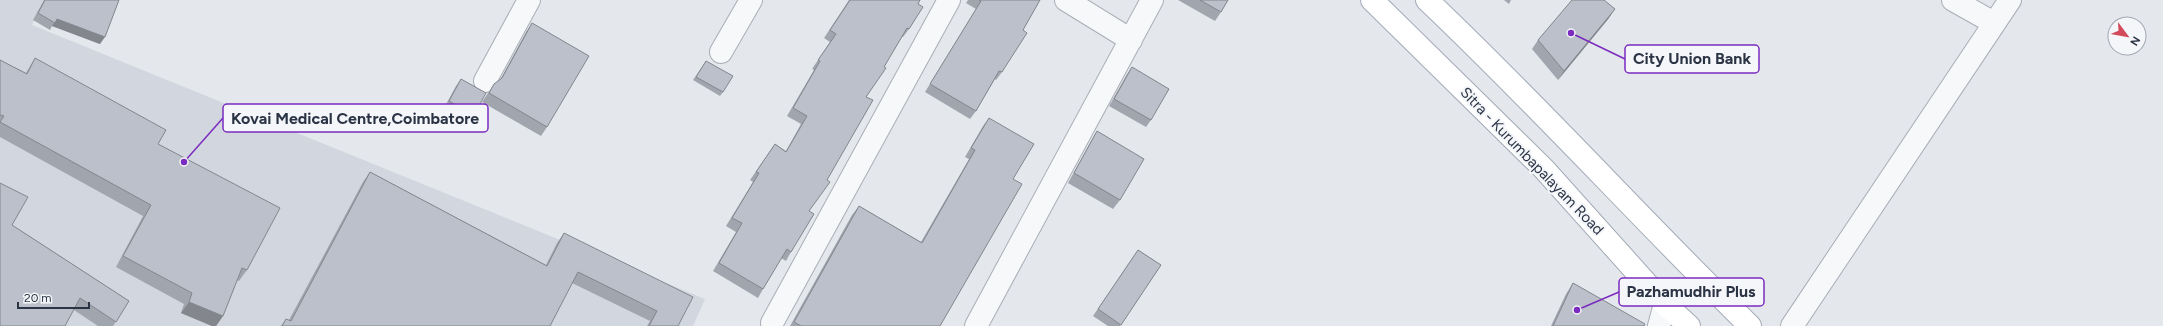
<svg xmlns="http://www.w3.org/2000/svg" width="2163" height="326" viewBox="0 0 2163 326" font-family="Figtree,sans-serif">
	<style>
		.built { fill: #d2d6de }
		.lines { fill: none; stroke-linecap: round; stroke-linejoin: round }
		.minor-casing { stroke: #a9aeb7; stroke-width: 24 }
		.major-casing { stroke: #a3abb8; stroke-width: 24 }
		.minor { stroke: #f7f8fa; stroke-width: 22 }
		.major { stroke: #fff; stroke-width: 22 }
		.wall { fill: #a1a5ae }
		.shaded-wall { fill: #83868d }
		.building { fill: #bbc0ca; stroke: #83868d }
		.labels { text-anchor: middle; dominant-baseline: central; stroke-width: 4; stroke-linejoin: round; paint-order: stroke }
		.street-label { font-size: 15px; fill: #2b3445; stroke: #f4f6f9 }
		.leader { fill: none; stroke: #7b2cbf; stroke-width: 1.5 }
		.callout-dot { fill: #7b2cbf; stroke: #f4f6f9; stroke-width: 1.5 }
		.callout { fill: #f4f6f9; stroke: #7b2cbf; stroke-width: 1.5 }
		.callout-label { font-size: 16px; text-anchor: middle; font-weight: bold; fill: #2b3445 }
	</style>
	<rect width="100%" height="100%" fill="#e4e7ec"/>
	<!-- built -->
	<path class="built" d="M0,0H45L32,25L705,299L693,326H0Z"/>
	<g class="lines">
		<defs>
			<path id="minor" d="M1066,0L1131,40
				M1953,0L1994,23
				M721,52L751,0
				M485,81L529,0
				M772,323L949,0
				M976,326L1152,0
				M1659,326L1665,304
				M1792,326L2010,0"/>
			<path id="major" d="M1372,0L1544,169L1665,304L1689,326
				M1427,0C1538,105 1641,219 1750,326"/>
		</defs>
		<!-- minor casing -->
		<use href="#minor" class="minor-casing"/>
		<!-- major casing -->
		<use href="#major" class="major-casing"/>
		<!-- minor -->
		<use href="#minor" class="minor"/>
		<!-- major -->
		<use href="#major" class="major"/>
	</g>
	<!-- wall -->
	<path class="wall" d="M44,0H119L100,44L52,26L50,30L33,20Z
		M849,0H920L918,4L909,29L903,37H902L866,97L809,211L791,252L786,261L781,258L763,289L758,298L713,271L736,232L726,226L753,182L750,180L775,144L786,151L801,124L787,116L814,70L812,69L830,42L824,38Z
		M968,0H1040L1023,30L1002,72L996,80L995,79L976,111L970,119L925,92L976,9L966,3Z
		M1178,0H1228L1221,12L1215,21Z
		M1504,0H1511L1509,4Z
		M1609,18L1558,80L1532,49L1538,40Z
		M532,23L547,127L541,136L482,102L494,84L500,80L526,32Z
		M35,58L158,144L247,270L239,281L237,280L223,316L216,326H212L181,313L184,304L116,267L143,216L0,137V60L26,73Z
		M706,61L723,92L720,96L693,80Z
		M1132,67L1151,120L1146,127L1109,106L1127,74Z
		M461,79L474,115L469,122L444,108L456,86Z
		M989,118L1013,179L940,326H790L852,215L859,206L921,242L969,159L965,157L983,126Z
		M1097,131L1120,200L1113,209L1068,183L1091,141Z
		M370,172L546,265L557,243L564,233L678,326H647L650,321L572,283L550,326H281L286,319L289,320L363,182Z
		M12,225L129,301L113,326H98L74,310Z
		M1138,250L1161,265L1120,326H1108L1093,316Z
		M1573,283L1644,326H1551L1566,294Z"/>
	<!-- shaded-wall -->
	<path class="shaded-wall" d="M1615,9L1609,18L1558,80L1564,71Z
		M57,19L105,37L100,44L52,26Z
		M189,302L223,316L216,326H212L181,313Z"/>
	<!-- building -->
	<path class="building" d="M45,0H119L105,37L57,19L55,23L38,13Z
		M850,0H920L918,4L923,7L909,29L907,28L884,67L886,68L866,97L873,100L827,180L830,182L809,211L814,214L791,252L787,249L763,289L719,263L742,223L732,218L759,173L756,172L775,144L786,152L807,116L793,108L820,61L818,60L836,34L830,30Z
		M979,0H1040L1023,30L1027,33L1002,72L999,71L976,111L930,84L981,1Z
		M1200,0H1228L1221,12Z
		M1572,0H1604L1615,9L1564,71L1538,40Z
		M532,23L589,56L547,127L489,93L494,84L502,78Z
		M35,58L166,130L158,144L280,208L247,270L242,268L223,316L189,302L192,293L123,256L151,205L0,122L4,116L0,115V60L27,74Z
		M706,61L733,76L723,92L696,77Z
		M1132,67L1169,89L1151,120L1114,99Z
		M461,79L486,93L474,115L449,101Z
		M989,118L1034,144L1013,179L1022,184L940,326H801L794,322L859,206L922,243L975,150L971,148Z
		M1097,131L1144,159L1120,200L1074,173Z
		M370,172L547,266L564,233L693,297L678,326H649L657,311L578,272L550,326H282L286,319L291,321Z
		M0,183L28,197L12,225L129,301L116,322L80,298L65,326H0Z
		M1138,250L1161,265L1121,325L1098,309Z
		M1573,283L1645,324L1644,326H1553Z"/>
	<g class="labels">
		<!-- street labels -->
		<g class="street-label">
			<text transform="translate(1532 161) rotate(46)">Sitra - Kurumbapalayam Road</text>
		</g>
	</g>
	<!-- callouts -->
	<path class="leader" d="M1571 33L1625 59M184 162L223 118M1577 310L1619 292"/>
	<g class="callout-dot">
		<circle cx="1571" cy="33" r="4"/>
		<circle cx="184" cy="162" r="4"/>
		<circle cx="1577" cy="310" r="4"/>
	</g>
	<g class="callout">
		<rect x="1625" y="45" width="134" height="28" rx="4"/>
		<rect x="223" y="104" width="265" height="28" rx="4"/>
		<rect x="1619" y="278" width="145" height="28" rx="4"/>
	</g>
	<g class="callout-label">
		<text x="1692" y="64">City Union Bank</text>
		<text x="355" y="124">Kovai Medical Centre,Coimbatore</text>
		<text x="1691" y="297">Pazhamudhir Plus</text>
	</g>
	<!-- north arrow -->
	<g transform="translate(2127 36) rotate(122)"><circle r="19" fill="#f4f6f9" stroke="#a4a8b1"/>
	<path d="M0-3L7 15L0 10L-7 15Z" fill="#d1495b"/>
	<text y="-6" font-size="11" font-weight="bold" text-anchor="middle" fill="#2b3445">N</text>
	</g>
	<!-- scale -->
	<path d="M18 302v6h71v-6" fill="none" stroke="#2b3445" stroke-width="2"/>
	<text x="24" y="302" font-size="12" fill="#2b3445" stroke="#f4f6f9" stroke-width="3" paint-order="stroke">20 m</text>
</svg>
